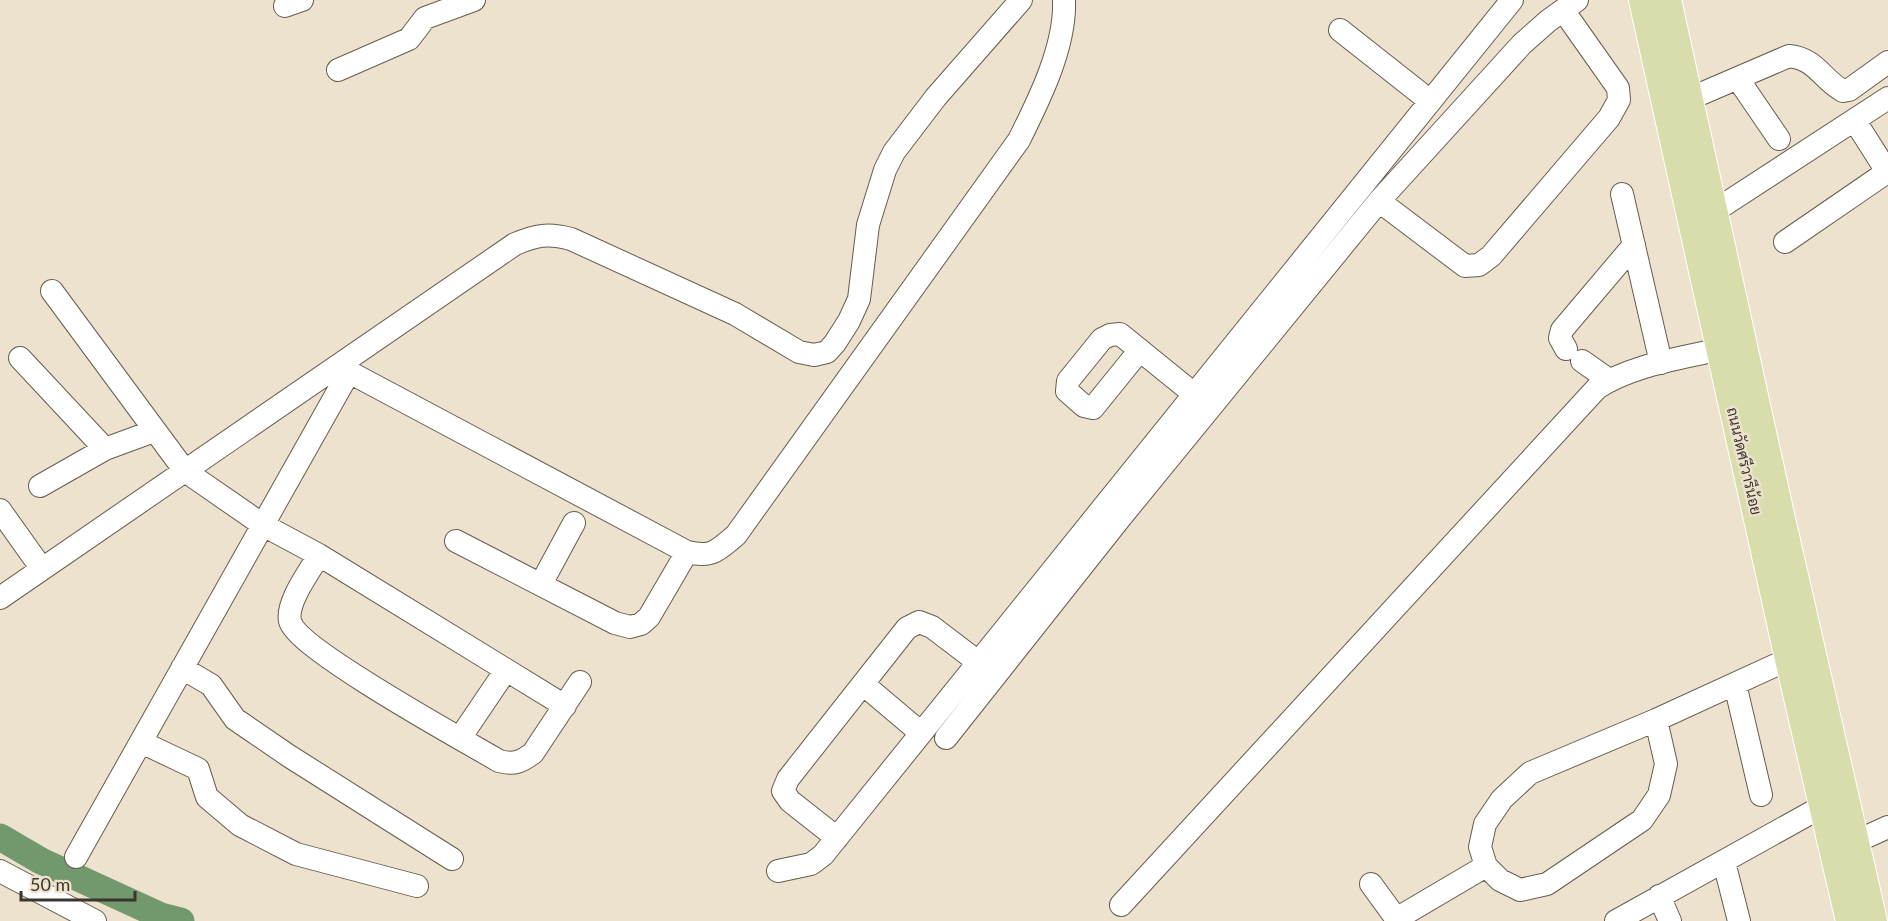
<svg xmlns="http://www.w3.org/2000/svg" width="1888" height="921" viewBox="0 0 1888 921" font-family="Lato,Sarabun,sans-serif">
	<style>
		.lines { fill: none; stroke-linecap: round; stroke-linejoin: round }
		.river { stroke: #72996d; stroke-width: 27 }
		.minor-casing { stroke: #665d4c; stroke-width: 24 }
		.major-casing { stroke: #fff; stroke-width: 30 }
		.minor { stroke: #fff; stroke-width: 22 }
		.major { stroke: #d9ddab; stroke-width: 28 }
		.labels { text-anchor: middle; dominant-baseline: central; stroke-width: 5; stroke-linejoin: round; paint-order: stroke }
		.street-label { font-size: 15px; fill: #3a362e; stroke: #ede2ce }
	</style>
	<rect width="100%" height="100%" fill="#ede2ce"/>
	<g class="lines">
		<!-- river -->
		<path class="river" d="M0,837L41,861L161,916L181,921"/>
		<defs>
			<path id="minor" d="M285,6L302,0
				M1340,30L1430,101
				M338,70L409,39L425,18L474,0
				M1738,79L1779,139
				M1689,99L1789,56C1817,59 1821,79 1843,91L1849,90L1888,62
				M1855,121L1888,173
				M1622,194L1661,363
				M1379,201L1465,266L1479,265L1491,256L1609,118L1619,100L1618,88L1563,10
				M1713,212L1888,98
				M1785,242L1887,172
				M52,291L185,471L263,525L319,555L565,706
				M1566,349L1560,338L1562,330L1634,245
				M1140,350L1093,408L1084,406L1067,391L1068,381L1102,339L1110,335L1120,334L1194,394
				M20,358L105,449L154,431
				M1582,361L1609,380
				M40,486L105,449
				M0,510L42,569
				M456,541L615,623L630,627L641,624L649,617L687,552
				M319,555C310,571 286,602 290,621C297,649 465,741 499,761C514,765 521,762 533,753L580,682
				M541,584L574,523
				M0,598L515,244C537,235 548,233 571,239L735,314L799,352L814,355L827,352L835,343L849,321L859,299L868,225L885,170L894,152L936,97L1021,0
				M182,668L211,685L235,719L289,756L452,859
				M863,684L921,733
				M1735,684L1761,795
				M1656,720L1666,764L1659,795L1642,820L1547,884L1520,890L1500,880L1486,866L1480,847L1485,824L1502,799L1530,773L1656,720L1789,659
				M460,738L506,670
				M946,738L1121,517L1379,201L1522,44L1548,21L1577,0
				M141,742L198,769L207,797L240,825L296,854L417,886
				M837,838L790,801L783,791L788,779L907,628L919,622L932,627L978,662
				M1855,842L1888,827
				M76,857L349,372L687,552C712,558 717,551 736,535L1019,140C1039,100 1066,46 1064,0
				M1724,862L1739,921
				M0,871L95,921
				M778,871L811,864L823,855L1512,0
				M1371,884L1398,921
				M1659,896L1670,921
				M1121,905L1597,388C1632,365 1679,359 1720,349
				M1396,919L1486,866
				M1616,921L1823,806"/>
			<path id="major" d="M1643,0L1789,659L1850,921
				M1667,0L1781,519L1873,921"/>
		</defs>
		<!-- minor casing -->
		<use href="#minor" class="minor-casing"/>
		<!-- major casing -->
		<use href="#major" class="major-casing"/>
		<!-- minor -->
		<use href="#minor" class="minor"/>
		<!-- major -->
		<use href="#major" class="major"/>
	</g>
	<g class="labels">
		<!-- street labels -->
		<g class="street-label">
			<text transform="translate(1745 461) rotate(77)">ถนนวัดศรีวารีน้อย</text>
		</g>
	</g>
	<!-- scale -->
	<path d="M21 891v9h114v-9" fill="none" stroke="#3a362e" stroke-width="3"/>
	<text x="30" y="891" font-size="18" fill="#3a362e" stroke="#ede2ce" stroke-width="4.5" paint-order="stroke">50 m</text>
</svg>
